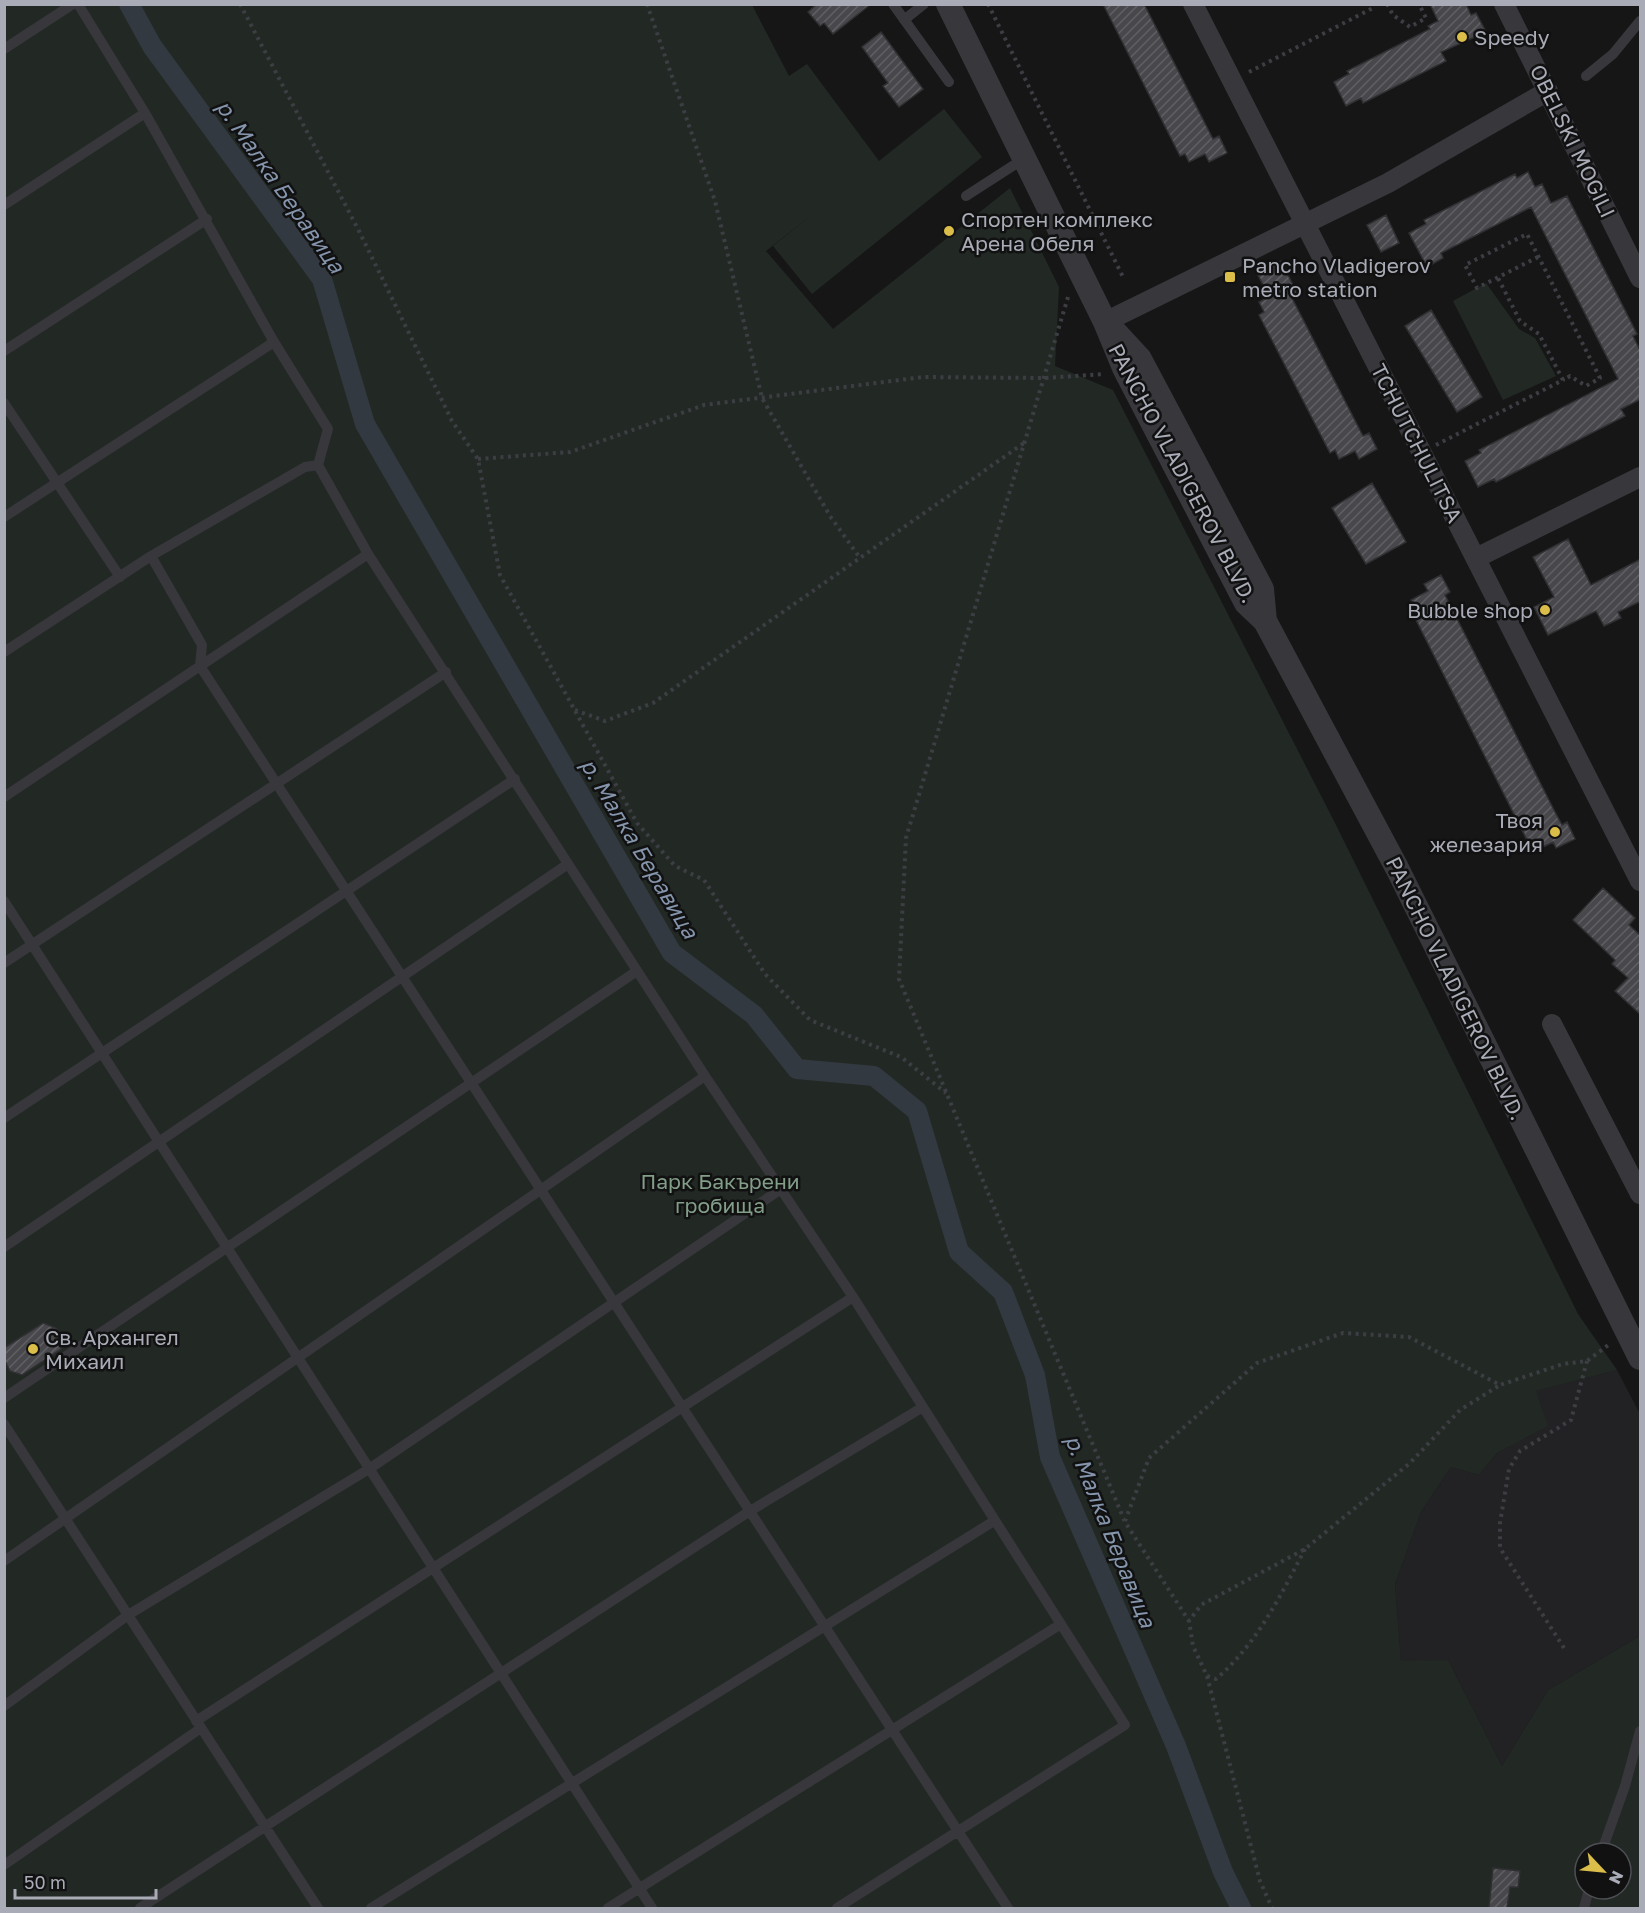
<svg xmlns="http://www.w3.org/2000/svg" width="1645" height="1913" viewBox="0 0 1645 1913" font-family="'Golos Text',sans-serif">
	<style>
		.built { fill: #222224 }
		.park { fill: #222924; fill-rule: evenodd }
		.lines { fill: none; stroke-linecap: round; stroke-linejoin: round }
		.canal { stroke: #333940; stroke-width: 20 }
		.building { fill: url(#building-hatch); stroke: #303033; stroke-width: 1.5 }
		.path { stroke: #3d3e43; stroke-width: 4; stroke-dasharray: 3 4.5; stroke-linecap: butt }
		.service { stroke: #37373c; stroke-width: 10 }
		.minor { stroke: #37373c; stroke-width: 20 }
		.tertiary { stroke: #37373c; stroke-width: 24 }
		.poi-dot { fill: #dbbd4a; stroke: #111112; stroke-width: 2 }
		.labels { text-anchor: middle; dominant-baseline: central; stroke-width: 5; stroke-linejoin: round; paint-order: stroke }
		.poi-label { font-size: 21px; fill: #a9acb6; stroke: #111112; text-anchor: start }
		.street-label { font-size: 21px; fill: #a9acb6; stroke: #111112 }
		.park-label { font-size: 21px; fill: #839e88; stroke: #111112 }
		.water-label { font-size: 22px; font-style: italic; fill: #8595ac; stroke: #111112 }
	</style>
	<defs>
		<pattern id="building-hatch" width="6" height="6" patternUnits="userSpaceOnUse" patternTransform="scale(1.5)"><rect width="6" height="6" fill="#48484c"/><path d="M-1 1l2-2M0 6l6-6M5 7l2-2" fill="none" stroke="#606064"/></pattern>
	</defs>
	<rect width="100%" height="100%" fill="#161617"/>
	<!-- built -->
	<path class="built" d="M1617,1370L1640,1414V1636L1548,1690L1502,1766L1448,1660L1401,1662L1395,1584L1421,1512L1451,1467L1479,1475L1497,1453L1547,1426L1535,1391Z"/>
	<!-- park -->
	<path class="park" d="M5,5H752L789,76L807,64L879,161L944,109L982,157L812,294L773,246L818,210L766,251L833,329L1010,188L1059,287L1055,366L1113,390L1336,825L1578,1314L1617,1370L1536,1391L1548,1426L1497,1453L1479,1475L1451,1467L1421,1512L1395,1584L1401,1661L1448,1660L1502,1766L1548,1690L1640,1636V1908H5ZM1585,1853H1621V1889H1585Z
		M1486,283L1519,329L1535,338L1556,376L1503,400L1453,301Z"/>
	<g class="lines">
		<!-- canal -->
		<path class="canal" d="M129,4L152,46L322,279L365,424L672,953L754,1015L797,1069L874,1076L917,1111L959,1252L1003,1292L1035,1375L1050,1457L1176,1746L1223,1872L1241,1908"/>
	</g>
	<!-- building -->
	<path class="building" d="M817,4H871L833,34L824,23L820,26L808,12Z
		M1103,4H1144L1213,139L1219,136L1227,153L1209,162L1205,154L1189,162L1185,154L1180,156Z
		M1430,4H1466L1471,15L1476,13L1486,32L1441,52L1446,61L1363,103L1361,98L1346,106L1334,82L1349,74L1347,71L1430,29L1428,26L1438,21Z
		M881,32L923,89L899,107L883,86L888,83L862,47Z
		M1528,172L1535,187L1542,184L1551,203L1567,196L1637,334L1633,336L1641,352V399L1621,409L1625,416L1496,482L1494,479L1478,487L1465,461L1481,453L1479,450L1618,379L1531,207L1441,253L1443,258L1427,267L1409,233L1426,224L1424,220L1515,174L1517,178Z
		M1386,215L1399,243L1381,252L1367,225Z
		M1281,261L1298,295L1292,298L1363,436L1369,433L1377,449L1359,459L1355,451L1339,459L1335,450L1330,453L1259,315L1264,312L1259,302L1269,297L1257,273Z
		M1431,310L1482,397L1457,412L1405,326Z
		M1372,483L1406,542L1366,564L1332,508Z
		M1568,539L1591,585L1641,559V601L1618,612L1621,618L1604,626L1596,611L1548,635L1534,607L1554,597L1533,557Z
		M1441,575L1450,592L1445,595L1555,812L1562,825L1567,822L1575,839L1556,848L1553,842L1537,850L1532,840L1528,842L1412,612L1416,610L1411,600L1428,591L1424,584Z
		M1603,888L1635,918L1629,925L1641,936V1015L1615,991L1628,978L1612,964L1615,960L1573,920Z
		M43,1323L56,1328L62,1337L61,1349L22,1375L10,1371L5,1361L4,1348Z
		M1493,1868L1520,1871L1518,1887H1510L1507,1908H1489Z"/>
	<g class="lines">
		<!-- path -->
		<path class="path" d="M240,4L359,231L452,421L478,459L500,575L637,823L675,866L704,880L765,974L810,1020L901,1057L946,1093
			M647,4L715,201L762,398L830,516L860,558
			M988,4L1124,279
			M1387,4L1393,15L1410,27L1426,18L1419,4
			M1249,72L1373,8L1371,4
			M1538,257L1477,288L1465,265L1527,234L1600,378L1586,386L1570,376L1563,380
			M1068,297L906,838L899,979L1125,1522L1189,1621
			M1436,445L1563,380L1539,334L1520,321L1498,278
			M478,459L570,452L704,405L923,377L1044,378L1105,374
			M575,710L605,721L653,703L1024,443
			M1125,1521L1149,1458L1257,1363L1343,1333L1409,1337L1500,1385L1563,1364L1587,1361L1611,1343
			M1305,1549C1281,1595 1257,1644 1216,1679L1207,1676L1193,1646L1189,1621L1201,1605L1305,1549L1410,1463L1460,1410L1500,1385
			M1564,1648L1500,1548V1523L1509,1469L1520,1451L1571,1420L1587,1361
			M1207,1676L1260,1881L1272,1908"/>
		<!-- service -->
		<path class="service" d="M78,4L145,113L274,342L328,429L318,465
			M893,4L949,82
			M904,20L924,4
			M4,49L73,4
			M1586,76L1613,54L1640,21
			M966,196L1025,158
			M4,205L145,113
			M4,351L207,219
			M4,403L120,577
			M4,517L274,342
			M151,556L202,645L200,666L1008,1908
			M4,652L151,556L305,467L318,465L368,554L705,1076L853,1297L1125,1725L837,1908
			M4,797L368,554
			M4,901L652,1908
			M4,963L446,672
			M4,1118L515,779
			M4,1247L568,864
			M4,1398L637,971
			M4,1424L318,1908
			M4,1561L705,1076
			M4,1706L128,1615L369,1469L781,1189
			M196,1721L853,1297
			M1601,1853L1625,1786L1640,1731
			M4,1865L201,1728
			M140,1908L750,1511L923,1407
			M371,1908L994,1521
			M608,1908L1061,1624
			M1584,1908L1589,1889"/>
		<!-- minor -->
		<path class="minor" d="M1193,4L1640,881
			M1504,4L1640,278
			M1105,322L1388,183L1548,91
			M1476,558L1640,477
			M1552,1024L1640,1194"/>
		<!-- tertiary -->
		<path class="tertiary" d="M948,4L1105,322L1124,368L1246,603L1265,621L1397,868L1640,1358
			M1116,333L1140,359L1262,589L1265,621"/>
	</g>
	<!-- markers -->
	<g class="poi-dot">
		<circle cx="1462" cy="37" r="6"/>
		<circle cx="949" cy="231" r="6"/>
		<rect x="1224" y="271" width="12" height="12" rx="3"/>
		<circle cx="1545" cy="610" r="6"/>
		<circle cx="1555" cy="832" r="6"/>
		<circle cx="33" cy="1349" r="6"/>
	</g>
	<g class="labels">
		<!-- poi labels -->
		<g class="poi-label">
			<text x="1474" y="37">Speedy</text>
			<text x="961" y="219">Спортен комплекс<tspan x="961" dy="24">Арена Обеля</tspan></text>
			<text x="1242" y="265">Pancho Vladigerov<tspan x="1242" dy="24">metro station</tspan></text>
			<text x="1533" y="610" text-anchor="end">Bubble shop</text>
			<text x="1543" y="820" text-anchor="end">Твоя<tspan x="1543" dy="24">железария</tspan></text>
			<text x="45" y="1337">Св. Архангел<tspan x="45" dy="24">Михаил</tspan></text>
		</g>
		<!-- street labels -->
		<g class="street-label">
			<text transform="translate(1573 141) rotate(64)">OBELSKI MOGILI</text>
			<text transform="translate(1417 443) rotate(63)">TCHUTCHULITSA</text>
			<text transform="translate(1183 473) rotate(62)">PANCHO VLADIGEROV BLVD.</text>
			<text transform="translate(1456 988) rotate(64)">PANCHO VLADIGEROV BLVD.</text>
		</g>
		<!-- park labels -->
		<g class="park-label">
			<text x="720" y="1181">Парк Бакърени<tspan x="720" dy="24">гробища</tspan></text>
		</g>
		<!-- water labels -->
		<g class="water-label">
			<text transform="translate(281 186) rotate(55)">р. Малка Беравица</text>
			<text transform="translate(640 848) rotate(59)">р. Малка Беравица</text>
			<text transform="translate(1111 1531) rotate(68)">р. Малка Беравица</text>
		</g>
	</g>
	<!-- border -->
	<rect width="1645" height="1913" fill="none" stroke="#a9acb6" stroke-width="12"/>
	<!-- north arrow -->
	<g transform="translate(1603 1871) rotate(116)"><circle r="28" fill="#111112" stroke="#4e4f54" stroke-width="1.5"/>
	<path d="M0-4.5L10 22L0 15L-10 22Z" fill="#dbbd4a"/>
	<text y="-9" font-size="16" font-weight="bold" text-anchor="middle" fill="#a9acb6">N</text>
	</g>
	<!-- scale -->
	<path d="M15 1889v9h141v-9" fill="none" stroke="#a9acb6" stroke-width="3"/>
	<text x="24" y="1889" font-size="18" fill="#a9acb6" stroke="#111112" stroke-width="4.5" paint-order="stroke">50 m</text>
</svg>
